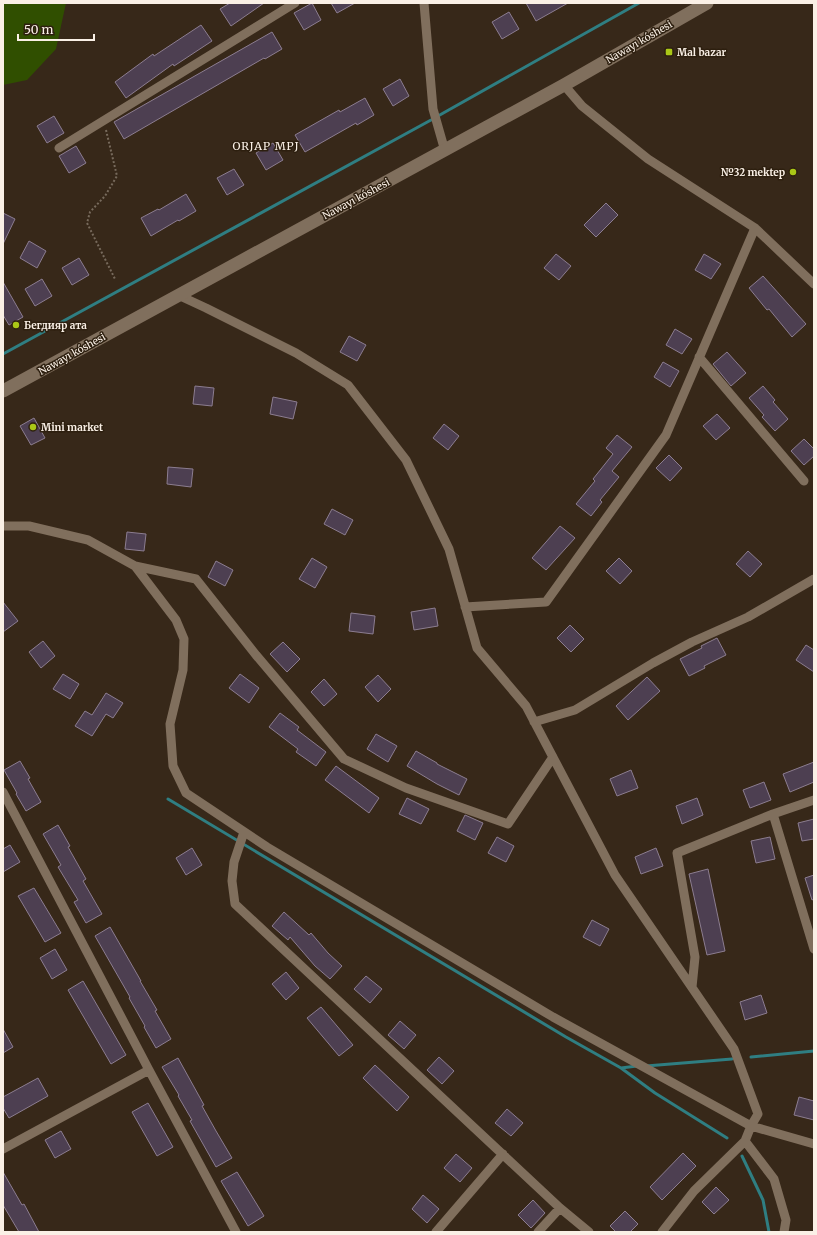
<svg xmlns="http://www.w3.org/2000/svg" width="817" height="1235" viewBox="0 0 817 1235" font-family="Merriweather,serif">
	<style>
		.green { fill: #304f00 }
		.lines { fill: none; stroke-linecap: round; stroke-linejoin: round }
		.stream { stroke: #2f7e82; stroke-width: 3 }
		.building { fill: #4d3f51; stroke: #8c7d90 }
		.path { stroke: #776a5c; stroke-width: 2; stroke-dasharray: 2 2; stroke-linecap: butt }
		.minor { stroke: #806f5d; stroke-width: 9 }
		.secondary { stroke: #806f5d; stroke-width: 13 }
		.poi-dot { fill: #aac717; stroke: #2d1f0f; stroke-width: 1.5 }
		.labels { text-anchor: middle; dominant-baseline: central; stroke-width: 3; stroke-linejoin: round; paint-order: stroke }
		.street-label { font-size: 10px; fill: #faf0e6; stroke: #2d1f0f }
		.poi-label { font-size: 10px; font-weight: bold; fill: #faf0e6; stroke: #2d1f0f; text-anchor: start }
		.neighbourhood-label { font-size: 11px; letter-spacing: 1px; fill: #faf0e6; stroke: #2d1f0f }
	</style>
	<rect width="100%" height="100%" fill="#372819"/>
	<!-- green -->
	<path class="green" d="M3,3H66L56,49L27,80L3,85Z"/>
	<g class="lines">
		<!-- stream -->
		<path class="stream" d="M438,116L639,3
			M3,354L431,120
			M168,799L566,1037L621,1068L655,1093L727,1138
			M751,1057L814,1051
			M646,1066L732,1059
			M621,1068L637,1066
			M742,1156L763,1200L769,1232"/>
	</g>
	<!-- building -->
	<path class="building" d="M230,3H264L231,26L220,9Z
		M312,3L321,20L304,30L294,13Z
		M331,3H355L337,13Z
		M526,3H568L536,21Z
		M509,12L519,29L502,39L492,22Z
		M201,25L212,41L174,66L173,64L126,98L115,82L153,54L154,56Z
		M272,32L282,49L265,59L264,58L124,139L114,122Z
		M400,79L409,96L393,106L383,89Z
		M365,98L374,115L357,125L356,123L305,152L295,135L339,110L340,112Z
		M54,116L64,133L47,143L37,126Z
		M273,143L283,160L266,170L256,153Z
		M76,146L86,163L69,173L59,156Z
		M234,169L244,185L227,195L217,178Z
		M186,194L196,211L179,221L178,220L151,236L141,218L158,209L159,210Z
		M606,203L618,215L596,237L584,225Z
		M3,213L15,219L3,244Z
		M29,241L46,251L37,268L20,258Z
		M556,254L571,266L559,280L544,268Z
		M704,254L721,264L711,279L695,270Z
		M79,258L89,275L72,285L62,268Z
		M763,276L806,324L792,337L769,309L767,310L749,288Z
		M42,279L52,296L35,306L25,289Z
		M3,282L23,317L9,325L3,315Z
		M675,329L692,339L682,354L666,345Z
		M349,336L366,345L357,361L340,352Z
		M727,352L746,373L731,386L713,364Z
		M663,362L679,371L670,387L654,377Z
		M195,386L214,388L212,406L193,404Z
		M763,386L775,400L773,402L788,419L775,431L762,417L764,415L749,398Z
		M273,397L297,402L293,419L270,414Z
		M717,414L730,428L716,440L703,426Z
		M34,418L45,438L31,445L20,426Z
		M444,424L459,436L448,450L433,438Z
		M617,435L632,447L612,471L619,477L600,500L602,502L591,516L576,504L595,481L593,479L613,454L606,448Z
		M804,439L814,449V456L804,465L791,451Z
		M669,455L682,468L670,481L656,468Z
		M168,467L193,469L191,487L167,484Z
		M332,509L353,520L345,535L324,524Z
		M560,526L575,538L546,570L532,558Z
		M127,532L146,534L144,551L125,549Z
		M748,551L762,564L750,577L736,564Z
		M312,558L327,567L315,588L299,579Z
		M619,558L632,571L620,584L606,571Z
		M216,561L233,570L225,586L208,577Z
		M3,602L18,621L3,632Z
		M435,608L438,626L414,630L411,612Z
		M351,613L375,616L373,634L349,631Z
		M570,625L584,639L571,652L557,638Z
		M717,638L726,655L704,666L705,668L689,676L680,659L702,648L701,646Z
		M43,641L55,656L41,668L29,652Z
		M283,642L300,659L287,672L270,654Z
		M806,645L814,650V672L796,660Z
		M63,674L79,684L70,699L53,689Z
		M240,674L259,688L249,703L229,688Z
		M378,675L391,689L378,702L365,687Z
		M647,677L660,691L628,720L616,706Z
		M324,679L337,694L324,706L311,692Z
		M106,693L123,703L113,718L106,714L92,736L75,726L85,711L92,715Z
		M280,713L299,727L297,730L326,752L316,766L296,752L298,749L269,727Z
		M376,734L397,746L388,762L367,749Z
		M416,751L437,763V764L467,779L459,795L437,784L407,766Z
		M20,761L30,778L28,779L41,802L26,811L16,794L17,793L4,770Z
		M814,762V782L790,792L783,774Z
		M336,766L379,798L369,813L325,780Z
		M631,770L638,788L617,796L610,779Z
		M764,782L771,800L750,808L743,790Z
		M407,798L429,809L421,824L399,814Z
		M697,798L703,815L682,824L676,806Z
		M465,815L483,823L475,840L457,831Z
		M814,819V839L802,841L798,823Z
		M58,825L70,846L68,847L86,879L83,881L102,914L86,923L74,902L78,900L58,867L61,865L43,834Z
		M497,837L514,846L506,862L488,853Z
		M770,837L775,859L756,863L751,841Z
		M10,845L20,862L3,872V849Z
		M192,848L202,865L186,875L176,858Z
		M656,848L663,866L641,874L635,857Z
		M708,869L725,951L707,955L689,874Z
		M814,875V899L812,900L805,878Z
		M34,888L61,933L45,942L18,896Z
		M284,912L309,935L311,933L328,953L342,966L330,979L315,966L290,937L288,940L272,926Z
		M592,920L609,929L600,946L583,937Z
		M110,927L141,981H140L157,1010L155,1011L171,1039L156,1048L144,1027L145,1026L129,998L130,997L95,936Z
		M55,949L67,970L52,979L40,958Z
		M286,972L299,988L286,1000L272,984Z
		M366,976L382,989L370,1003L354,989Z
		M83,981L126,1055L111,1064L68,990Z
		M761,995L767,1013L745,1020L740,1002Z
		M321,1007L353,1045L339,1056L307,1018Z
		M400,1021L416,1035L404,1049L388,1035Z
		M3,1029L13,1047L3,1053Z
		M439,1057L454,1071L442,1084L427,1070Z
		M178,1058L204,1105L202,1106L216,1131L232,1158L216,1167L190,1121L192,1120L178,1096L179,1095L162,1067Z
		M375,1065L409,1097L397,1111L363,1078Z
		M38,1078L48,1096L9,1118L3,1108V1097Z
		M799,1097L814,1101V1120L794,1115Z
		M148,1103L173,1147L157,1156L132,1112Z
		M507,1109L523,1123L511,1136L495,1123Z
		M61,1131L71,1149L55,1158L45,1140Z
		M683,1153L696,1166L662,1200L650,1187Z
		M456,1154L472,1168L460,1182L444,1168Z
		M3,1172L22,1205L24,1204L39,1232H19L3,1205Z
		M237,1172L264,1216L248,1226L221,1181Z
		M716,1187L729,1200L714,1214L702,1202Z
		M423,1195L439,1209L427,1223L412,1209Z
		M533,1200L545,1213L531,1228L518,1215Z
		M625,1211L638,1224L630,1232H616L610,1226Z"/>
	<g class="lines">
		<!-- path -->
		<path class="path" d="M106,130L117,176L105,196L90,212L87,223L115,279"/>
		<!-- minor -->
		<path class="minor" d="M424,3L433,109L445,151
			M564,85L582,106L648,159L755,228L814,284
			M59,148L295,3
			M178,295L206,308L296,353L348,385L406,460L449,549L477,648L526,706L615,875L734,1049L758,1114L751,1126L745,1141L694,1191L662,1232
			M699,357L804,481
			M3,526H29L88,540L135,566L196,579L256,655L344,759L406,788L508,824L553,757
			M135,566L176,620L184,639L183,670L170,724L173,766L186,793L267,847L553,1017L751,1126L814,1144
			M465,607L546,602L666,435L755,228
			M534,722L575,710L653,663L692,642L748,617L814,579
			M3,792L149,1070L236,1232
			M773,814L814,949
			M244,832L234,862L232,881L235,904L560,1208L589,1232
			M692,987L695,957L677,853L773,814L814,800
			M745,1141L774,1179L786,1220L784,1232
			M3,1149L149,1070
			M436,1232L503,1154
			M538,1232L560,1208"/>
		<!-- secondary -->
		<path class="secondary" d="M3,391L564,85L707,3"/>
	</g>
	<!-- markers -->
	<g class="poi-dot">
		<rect x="665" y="48" width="8" height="8" rx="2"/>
		<circle cx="793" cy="172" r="4"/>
		<circle cx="16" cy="325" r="4"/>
		<circle cx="33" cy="427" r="4"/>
	</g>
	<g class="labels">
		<!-- street labels -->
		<g class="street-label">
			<text transform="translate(639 42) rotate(-30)">Nawayı kóshesi</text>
			<text transform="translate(356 199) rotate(-28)">Nawayı kóshesi</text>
			<text transform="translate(72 354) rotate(-29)">Nawayı kóshesi</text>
		</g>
		<!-- poi labels -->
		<g class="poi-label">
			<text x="677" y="52">Mal bazar</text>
			<text x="785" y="172" text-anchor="end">№32 mektep</text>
			<text x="24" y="325">Бегдияр ата</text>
			<text x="41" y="427">Mini market</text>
		</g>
		<!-- neighbourhood labels -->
		<g class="neighbourhood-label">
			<text x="266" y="146">ORJAP MPJ</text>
		</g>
	</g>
	<!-- border -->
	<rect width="817" height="1235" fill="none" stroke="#faf0e6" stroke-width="8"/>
	<!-- scale -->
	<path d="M18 34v6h76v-6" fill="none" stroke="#faf0e6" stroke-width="2"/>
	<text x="24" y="34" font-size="12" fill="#faf0e6" stroke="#2d1f0f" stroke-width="3" paint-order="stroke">50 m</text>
</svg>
